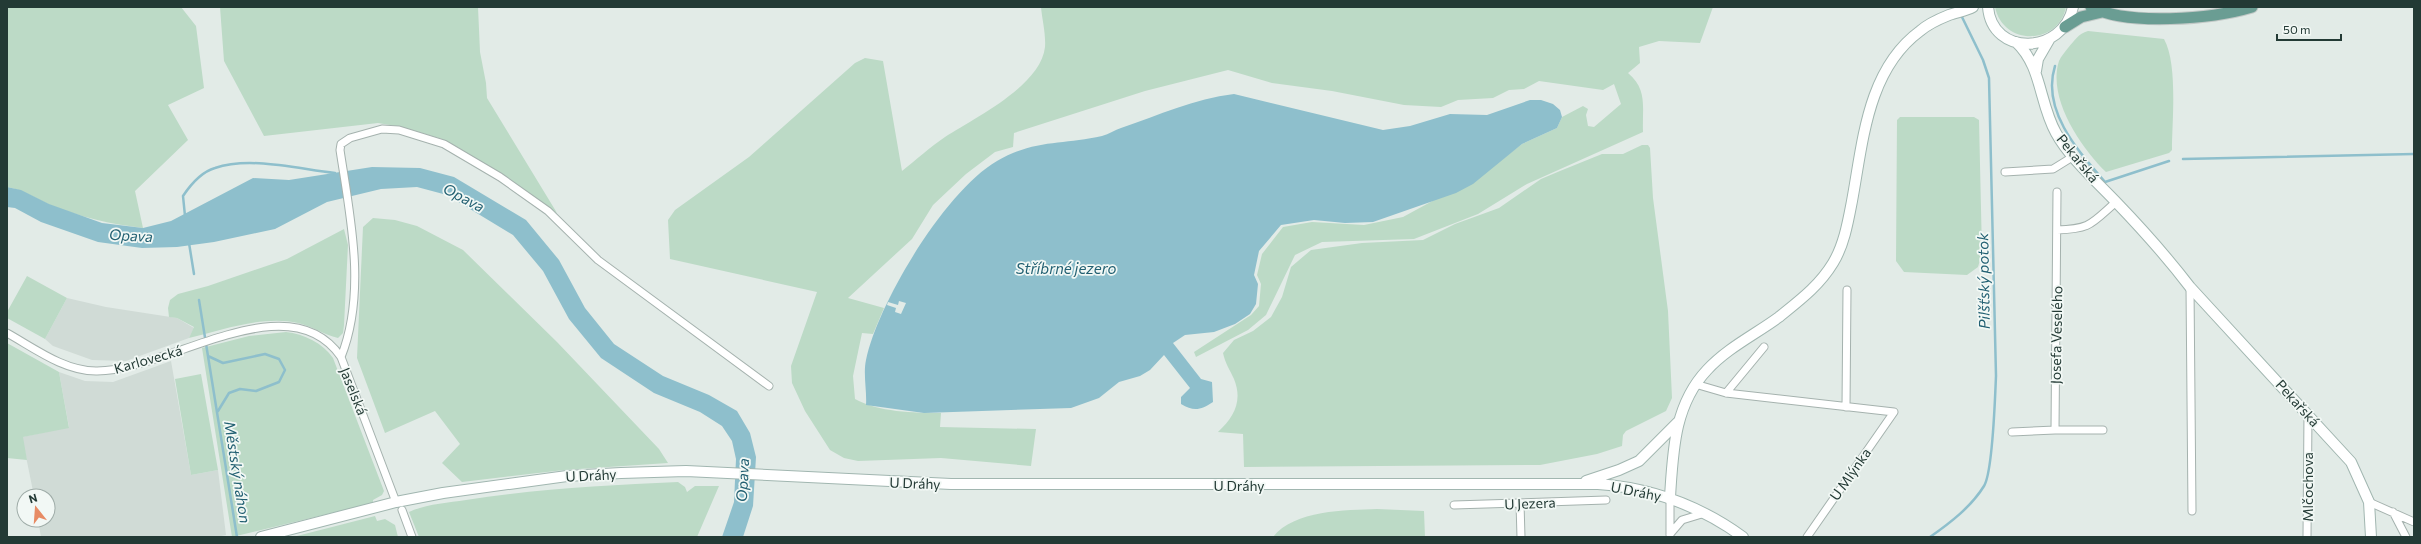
<svg xmlns="http://www.w3.org/2000/svg" width="2421" height="544" viewBox="0 0 2421 544" font-family="Commissioner,sans-serif">
	<style>
		.built { fill: #d0dbd6 }
		.green { fill: #bcdac6 }
		.water { fill: #8ebfcc }
		.pier { fill: #e2ebe7 }
		.lines { fill: none; stroke-linecap: round; stroke-linejoin: round }
		.stream { stroke: #8ebfcc; stroke-width: 2.5 }
		.street-casing { stroke: #a5b2ae; stroke-width: 9 }
		.secondary-casing { stroke: #a1b6b0; stroke-width: 12 }
		.primary-casing { stroke: #c1c8c6; stroke-width: 13 }
		.street { stroke: #fff; stroke-width: 7 }
		.secondary { stroke: #fff; stroke-width: 10 }
		.primary { stroke: #6a9d93; stroke-width: 11 }
		.labels { text-anchor: middle; dominant-baseline: central; stroke-width: 3.5; stroke-linejoin: round; paint-order: stroke }
		.street-label { font-size: 14px; fill: #233a35; stroke: #f2f8f5 }
		.water-label { font-size: 15px; font-style: italic; fill: #226072; stroke: #f2f8f5 }
	</style>
	<rect width="100%" height="100%" fill="#e2ebe7"/>
	<!-- built -->
	<path class="built" d="M67,298L106,307L177,318L194,328L189,338L126,361L92,360L53,346L45,339Z
		M171,361L191,475L218,470L226,535L217,537H41L38,520H48V496H34L22,437L69,427L59,372L85,381L113,382Z"/>
	<!-- green -->
	<path class="green" d="M7,7H181L196,26L204,88L168,105L188,140L135,191L143,228C110,224 80,217 50,205C35,198 23,190 7,187Z
		M220,7H478L480,52L486,83L487,98L557,213L442,139L402,127L378,123L264,136L224,61Z
		M1041,7H1713L1700,43L1659,41L1639,47L1640,63L1628,73C1648,90 1642,107 1643,132L1527,184L1478,214L1414,239L1322,242L1295,255L1266,315L1248,330L1196,357L1194,352L1251,315L1259,306L1261,284L1257,275L1262,254L1283,227L1312,222L1364,225L1403,217L1484,173L1522,144L1557,128L1562,117L1583,106L1588,109L1586,115L1588,126L1594,127L1621,104L1614,84L1603,90L1539,81L1524,89L1509,90L1493,98L1458,100L1441,107L1404,105L1332,91L1272,83L1228,70L1145,91L1014,133L1013,147L995,152L966,174L933,205L912,239L848,298L884,308L873,334L862,333L853,376L855,399C878,412 914,413 941,413L940,427L1036,429L1031,466L941,458L858,461L844,458L830,450L805,411L792,383L791,366L817,292L670,259L668,220L675,210L749,157L855,63L865,58L883,61L902,171C916,160 930,147 945,137C974,118 1041,86 1045,47C1046,34 1042,19 1041,7Z
		M1995,7H2066C2058,46 2003,46 1995,7Z
		M2088,31L2164,39C2178,64 2172,121 2172,150L2169,153L2106,172C2081,148 2047,98 2059,61C2061,56 2065,52 2068,48C2075,40 2078,34 2088,31Z
		M1900,117H1974L1979,120L1982,253L1978,267L1967,275L1904,272L1896,261L1897,120Z
		M1642,145H1648L1650,148L1653,198L1668,311L1672,398L1666,411L1626,431L1623,435L1622,446L1597,454L1540,465L1244,467L1243,434L1218,432C1234,417 1243,401 1234,379C1230,370 1225,363 1223,353L1234,340L1253,331L1271,317L1282,297L1291,267L1311,250L1362,243L1423,240L1455,224L1499,208L1541,179L1560,171L1602,154H1623Z
		M373,218L395,220L417,226L463,250L557,342L659,449L668,463L564,470L462,482L442,463L460,444L435,411L385,433L357,358L363,227Z
		M344,229L348,245L344,325L343,333L338,338C324,335 312,326 298,323C263,315 223,330 189,338L194,327L177,318L169,317L168,308L170,300L178,294L208,286L287,259Z
		M27,276L67,298L45,339L7,318V312Z
		M286,332C304,334 323,343 333,358L384,491L382,495L373,500V503L232,537L202,348L249,336Z
		M7,343L59,372L69,428L23,437L27,460L7,458Z
		M201,374L218,470L191,475L175,379Z
		M678,482L685,487L687,492L695,486H719L697,537H419L409,512C426,504 447,503 466,500C536,489 607,485 678,482Z
		M1377,509L1424,511L1425,537H1273C1294,510 1346,510 1377,509Z
		M375,516L377,521L385,519L395,525L398,537H293Z"/>
	<!-- water -->
	<path class="water" d="M1234,94L1383,130L1410,126L1450,114L1487,115L1530,100H1541L1553,104L1560,110L1562,117L1557,128L1522,144L1473,184L1456,193L1373,222L1345,223L1314,220L1281,225L1259,251L1254,275L1258,284L1256,304L1250,314L1235,324L1214,332L1185,335L1173,343L1201,379L1212,382L1213,402C1201,410 1194,412 1181,404V397L1190,388L1164,355L1150,370L1140,376L1119,382L1099,398L1071,408L924,413L866,405C867,391 863,374 866,360C878,303 945,191 997,161C1035,139 1063,145 1102,136C1109,134 1115,130 1121,128C1159,115 1194,99 1234,94Z
		M372,167L420,168L454,177L526,220L559,260L585,308L614,344L663,376L709,395L737,411L750,433L756,457L753,506L743,537H722L734,502L736,459L732,441L722,426L700,412L654,393L601,358L569,319L543,271L513,235L447,195L417,187L381,189L327,202L275,229L214,242L177,247L142,248L98,242L41,222L15,208L7,207V187L21,190L49,204L102,223L143,228L171,221L253,178L289,180Z"/>
	<!-- pier -->
	<path class="pier" d="M899,301L906,303L901,314L895,312L896,308L887,305L888,302L898,305Z"/>
	<g class="lines">
		<!-- stream -->
		<path class="stream" d="M2055,66C2041,110 2078,151 2105,182L2169,161
			M2183,159L2414,154
			M185,216L183,196C191,184 201,172 215,168C250,156 298,169 335,173
			M189,243L194,274
			M199,300L237,537
			M208,356L223,363L265,354L279,359L285,370L279,382L256,391L240,389L229,393L218,411
			M1930,537C1950,523 1971,507 1984,486C1993,472 1995,397 1996,376L1989,78L1983,60L1961,15"/>
		<defs>
			<path id="street" d="M2005,172L2053,169L2074,156
				M2057,192L2055,430H2103
				M2057,230C2091,229 2091,224 2116,202
				M2190,287L2192,511
				M7,333C34,348 64,371 96,371C167,372 288,280 341,357L396,502
				M341,357C367,292 350,216 340,150L341,144L350,138L382,129L399,130L444,144L500,177L548,211L598,260L769,386
				M1695,384L1726,393L1894,412L1807,537
				M1726,393L1764,347
				M1846,407L1847,290
				M2012,432L2055,430
				M1670,497V535
				M2369,502L2414,522
				M1520,503L1521,537
				M1454,505L1606,500
				M402,510L412,537
				M2393,512L2406,537
				M1670,534L1682,520L1705,513
				M2307,537L2308,413"/>
			<path id="secondary" d="M1988,7C1992,57 2063,55 2073,7
				M2016,42C2042,66 2039,103 2056,133C2069,157 2096,181 2116,202C2142,229 2167,257 2190,287L2351,462L2369,502L2371,537
				M2036,71L2038,59L2049,40
				M1586,481L1619,470L1639,461L1678,422
				M1670,497C1673,451 1674,405 1707,370C1727,348 1756,334 1779,317C1800,300 1819,286 1833,263C1844,245 1848,222 1852,201C1863,142 1867,70 1920,31C1928,24 1939,19 1949,15C1957,12 1966,11 1973,7
				M261,537L396,502L443,493L567,476L621,473L686,471L951,484H1598C1652,488 1699,505 1743,537"/>
			<path id="primary" d="M2091,7C2128,26 2212,19 2252,7
				M2065,27L2081,17L2102,12"/>
		</defs>
		<!-- street casing -->
		<use href="#street" class="street-casing"/>
		<!-- secondary casing -->
		<use href="#secondary" class="secondary-casing"/>
		<!-- primary casing -->
		<use href="#primary" class="primary-casing"/>
		<!-- street -->
		<use href="#street" class="street"/>
		<!-- secondary -->
		<use href="#secondary" class="secondary"/>
		<!-- primary -->
		<use href="#primary" class="primary"/>
	</g>
	<g class="labels">
		<!-- street labels -->
		<g class="street-label">
			<text transform="translate(2078 158) rotate(51)">Pekařská</text>
			<text transform="translate(2056 335) rotate(-89)">Josefa Veselého</text>
			<text transform="translate(148 359) rotate(-16)">Karlovecká</text>
			<text transform="translate(354 391) rotate(68)">Jaselská</text>
			<text transform="translate(2298 403) rotate(48)">Pekařská</text>
			<text transform="translate(1850 474) rotate(-55)">U Mlýnka</text>
			<text transform="translate(591 475) rotate(-3)">U Dráhy</text>
			<text transform="translate(915 483) rotate(2)">U Dráhy</text>
			<text x="1239" y="485">U Dráhy</text>
			<text transform="translate(2307 487) rotate(-90)">Mlčochova</text>
			<text transform="translate(1636 491) rotate(11)">U Dráhy</text>
			<text transform="translate(1530 503) rotate(-2)">U Jezera</text>
		</g>
		<!-- water labels -->
		<g class="water-label">
			<text transform="translate(464 197) rotate(28)">Opava</text>
			<text transform="translate(131 235) rotate(3)">Opava</text>
			<text x="1066" y="268">Stříbrné jezero</text>
			<text transform="translate(1983 281) rotate(-91)">Pilšťský potok</text>
			<text transform="translate(238 472) rotate(81)">Městský náhon</text>
			<text transform="translate(742 480) rotate(-87)">Opava</text>
		</g>
	</g>
	<!-- border -->
	<rect width="2421" height="544" fill="none" stroke="#233a35" stroke-width="16"/>
	<!-- north arrow -->
	<g transform="translate(36 508) rotate(343)"><circle r="19" fill="#f2f8f5" stroke="#9faca8"/>
	<path d="M0-3L7 15L0 10L-7 15Z" fill="#e78b64"/>
	<text y="-6" font-size="11" font-weight="bold" text-anchor="middle" fill="#233a35">N</text>
	</g>
	<!-- scale -->
	<path d="M2277 34v6h64v-6" fill="none" stroke="#233a35" stroke-width="2"/>
	<text x="2283" y="34" font-size="12" fill="#233a35" stroke="#f2f8f5" stroke-width="3" paint-order="stroke">50 m</text>
</svg>
